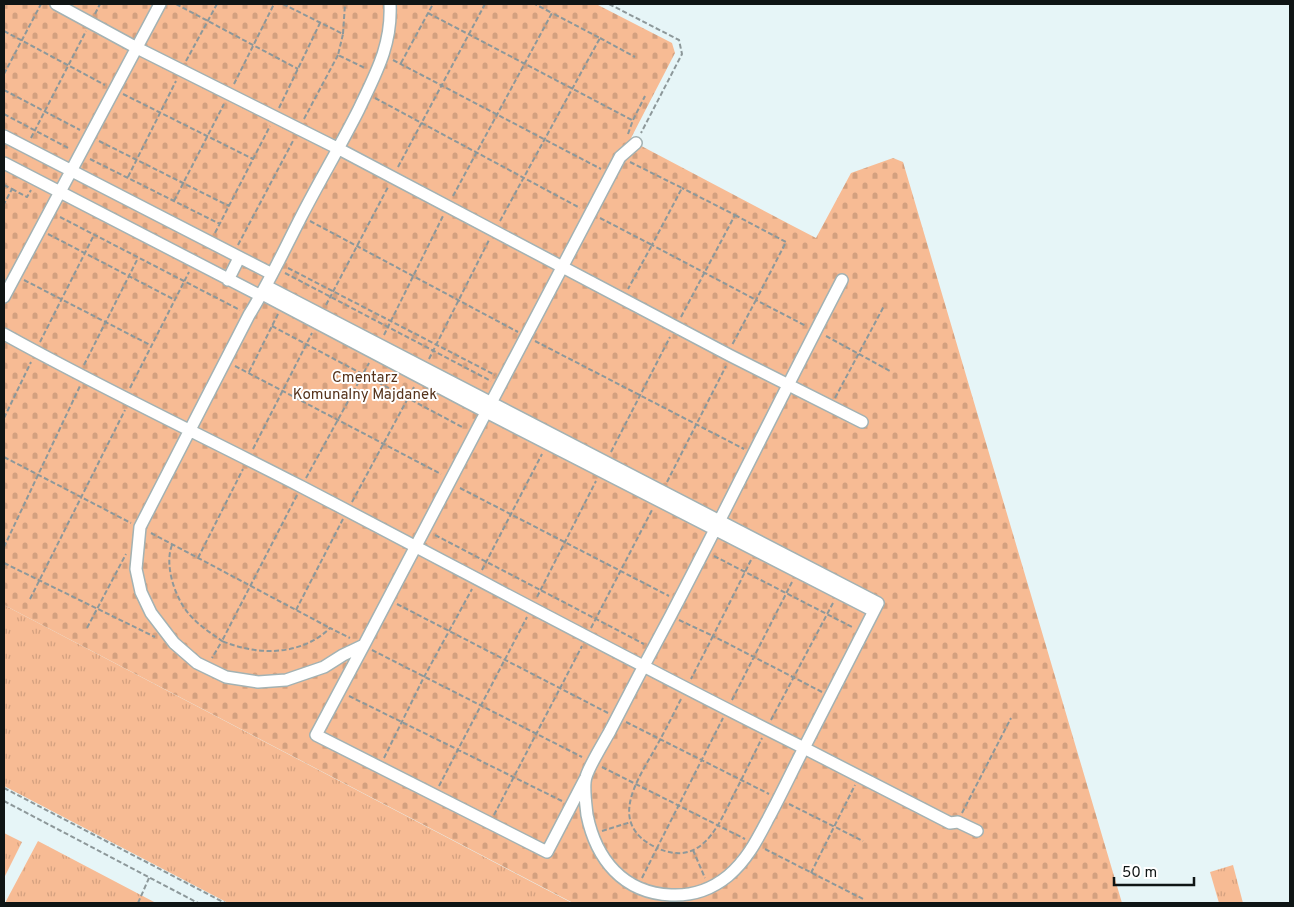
<svg xmlns="http://www.w3.org/2000/svg" width="1294" height="907" viewBox="0 0 1294 907" font-family="Overpass,sans-serif">
	<style>
		.grass { fill: url(#grass-tufts) }
		.cemetery { fill: url(#cemetery-stones) }
		.lines { fill: none; stroke-linecap: round; stroke-linejoin: round }
		.minor-casing { stroke: #a3b2b3; stroke-width: 14 }
		.path { stroke: #8d989a; stroke-width: 2; stroke-dasharray: 5 2.5; stroke-linecap: butt }
		.minor { stroke: #fff; stroke-width: 11 }
		.labels { text-anchor: middle; dominant-baseline: central; stroke-width: 4; stroke-linejoin: round; paint-order: stroke }
		.park-label { font-size: 15px; fill: #56331b; stroke: #fff }
	</style>
	<defs>
		<pattern id="grass-tufts" width="24" height="20" patternUnits="userSpaceOnUse" patternTransform="scale(1.25)"><rect width="24" height="20" fill="#f7bb94"/><path d="M3 7l-1-3M5 7V3M7 7l1-3M15 17l-1-3M17 17v-4M19 17l1-3" fill="none" stroke="#d3a07f"/></pattern>
		<pattern id="cemetery-stones" width="16" height="16" patternUnits="userSpaceOnUse" patternTransform="scale(1.25)"><rect width="16" height="16" fill="#f7bb94"/><path d="M2 7V4a2 2 0 0 1 4 0v3zM10 15v-3a2 2 0 0 1 4 0v3z" fill="#d3a07f"/></pattern>
	</defs>
	<rect width="100%" height="100%" fill="#e6f5f7"/>
	<!-- grass -->
	<path class="grass" d="M4,605L572,903H228L4,786Z
		M4,833L22,842L4,878Z
		M38,841L156,903H5Z
		M1233,865L1243,903H1219L1210,872Z"/>
	<!-- cemetery -->
	<path class="cemetery" d="M4,4H596L672,43L675,53L630,140L791,225L816,238L851,173L893,158L903,162L1122,903H573L4,605Z"/>
	<g class="lines">
		<defs>
			<path id="minor" d="M56,4L137,48L339,149L731,356L862,422
				M390,4C392,45 376,73 359,109C341,145 320,180 301,217C284,250 269,283 249,315L140,527L136,569L141,592L151,613L174,643L197,663L226,677L258,682L286,680L324,667L343,655L364,645L620,157L636,143
				M4,136L272,274
				M4,163L261,296
				M228,280L239,258
				M266,286L878,603L804,748L950,823L958,822L977,831
				M262,294L486,412L874,611
				M4,297L160,4
				M4,334C101,388 203,436 302,487C469,574 635,664 804,748C792,771 781,795 768,819C757,840 747,860 728,876C712,889 692,896 671,895C623,893 596,859 587,815C586,805 583,786 586,777C589,766 604,742 610,731C630,692 650,654 671,615C729,504 784,391 842,280
				M364,645L316,735L547,852L585,779"/>
		</defs>
		<!-- minor casing -->
		<use href="#minor" class="minor-casing"/>
		<!-- path -->
		<path class="path" d="M176,4L298,69
			M283,4L343,34L338,55L365,68
			M609,4L679,40L682,54L641,133
			M428,13L632,120
			M95,14L100,4
			M4,31L105,85
			M343,34L345,4
			M600,38L635,57
			M393,60L601,169
			M186,61L217,4
			M401,63L433,4
			M4,74L41,4
			M234,84L274,4
			M4,90L80,130
			M123,94L253,159
			M375,98L580,208
			M279,108L320,23
			M4,114L70,149
			M304,119L338,55
			M628,134L633,120L645,96
			M31,138L86,31
			M99,141L229,206
			M90,159L220,224
			M630,162L682,188L652,245L756,300L732,345
			M398,167L485,4
			M128,177L176,81
			M4,185L12,189L4,204
			M12,189L27,197L31,190
			M453,196L552,13L535,4
			M174,201L224,104
			M735,215L786,242L756,300L806,326
			M60,217L240,310
			M600,218L652,245L628,289
			M310,221L518,332
			M500,221L600,38L552,13
			M215,233L270,126
			M48,234L175,300
			M238,245L294,139
			M288,268L495,375
			M285,273L491,381
			M24,280L152,346
			M326,305L388,187
			M681,317L735,215L682,188
			M272,326L464,428
			M384,335L443,216
			M826,336L890,371
			M535,341L744,449
			M40,342L94,235
			M429,359L489,240
			M84,365L138,258
			M235,366L441,474
			M249,372L278,314
			M130,388L189,272
			M835,398L884,306
			M4,418L31,362
			M253,449L312,333
			M611,452L670,337
			M4,457L131,523
			M306,478L369,363
			M667,482L726,366
			M460,488L669,596
			M297,495L222,641C258,656 301,656 330,628L350,638
			M352,502L414,387
			M151,533L330,628
			M435,535L644,644
			M172,545C164,565 175,598 189,614C198,625 211,633 222,641L212,658
			M4,547L80,386
			M714,556L854,628
			M198,558L243,469
			M751,560L713,636L822,692
			M4,563L155,637
			M482,570L542,454
			M537,597L596,481
			M30,599L125,410
			M397,604L608,713
			M296,610L343,519
			M679,620L713,636L691,679
			M87,628L126,554
			M591,628L652,510
			M372,650L582,757
			M349,696L562,801
			M681,699C673,715 665,731 656,747C637,781 606,824 657,848L723,718
			M732,700L792,582
			M771,720L833,603
			M626,722L769,794
			M384,758L424,677L472,589
			M602,767L745,839
			M439,786L527,617
			M4,788L225,903
			M4,801L198,903
			M789,804L863,841
			M962,813L1011,718
			M494,815L582,646
			M602,831L631,822
			M765,849L865,900
			M693,850L705,878
			M811,873L855,785
			M642,878L657,848C702,868 718,826 734,794C744,775 753,756 762,738
			M138,903L149,878"/>
		<!-- minor -->
		<use href="#minor" class="minor"/>
	</g>
	<g class="labels">
		<!-- park labels -->
		<g class="park-label">
			<text x="365" y="378">Cmentarz<tspan x="365" dy="17">Komunalny Majdanek</tspan></text>
		</g>
	</g>
	<!-- border -->
	<rect width="1294" height="907" fill="none" stroke="#0f1515" stroke-width="10"/>
	<!-- scale -->
	<path d="M1114 877v8h80v-8" fill="none" stroke="#0f1515" stroke-width="2.5"/>
	<text x="1122" y="877" font-size="15" fill="#0f1515" stroke="#ffffff" stroke-width="4" paint-order="stroke">50 m</text>
</svg>
